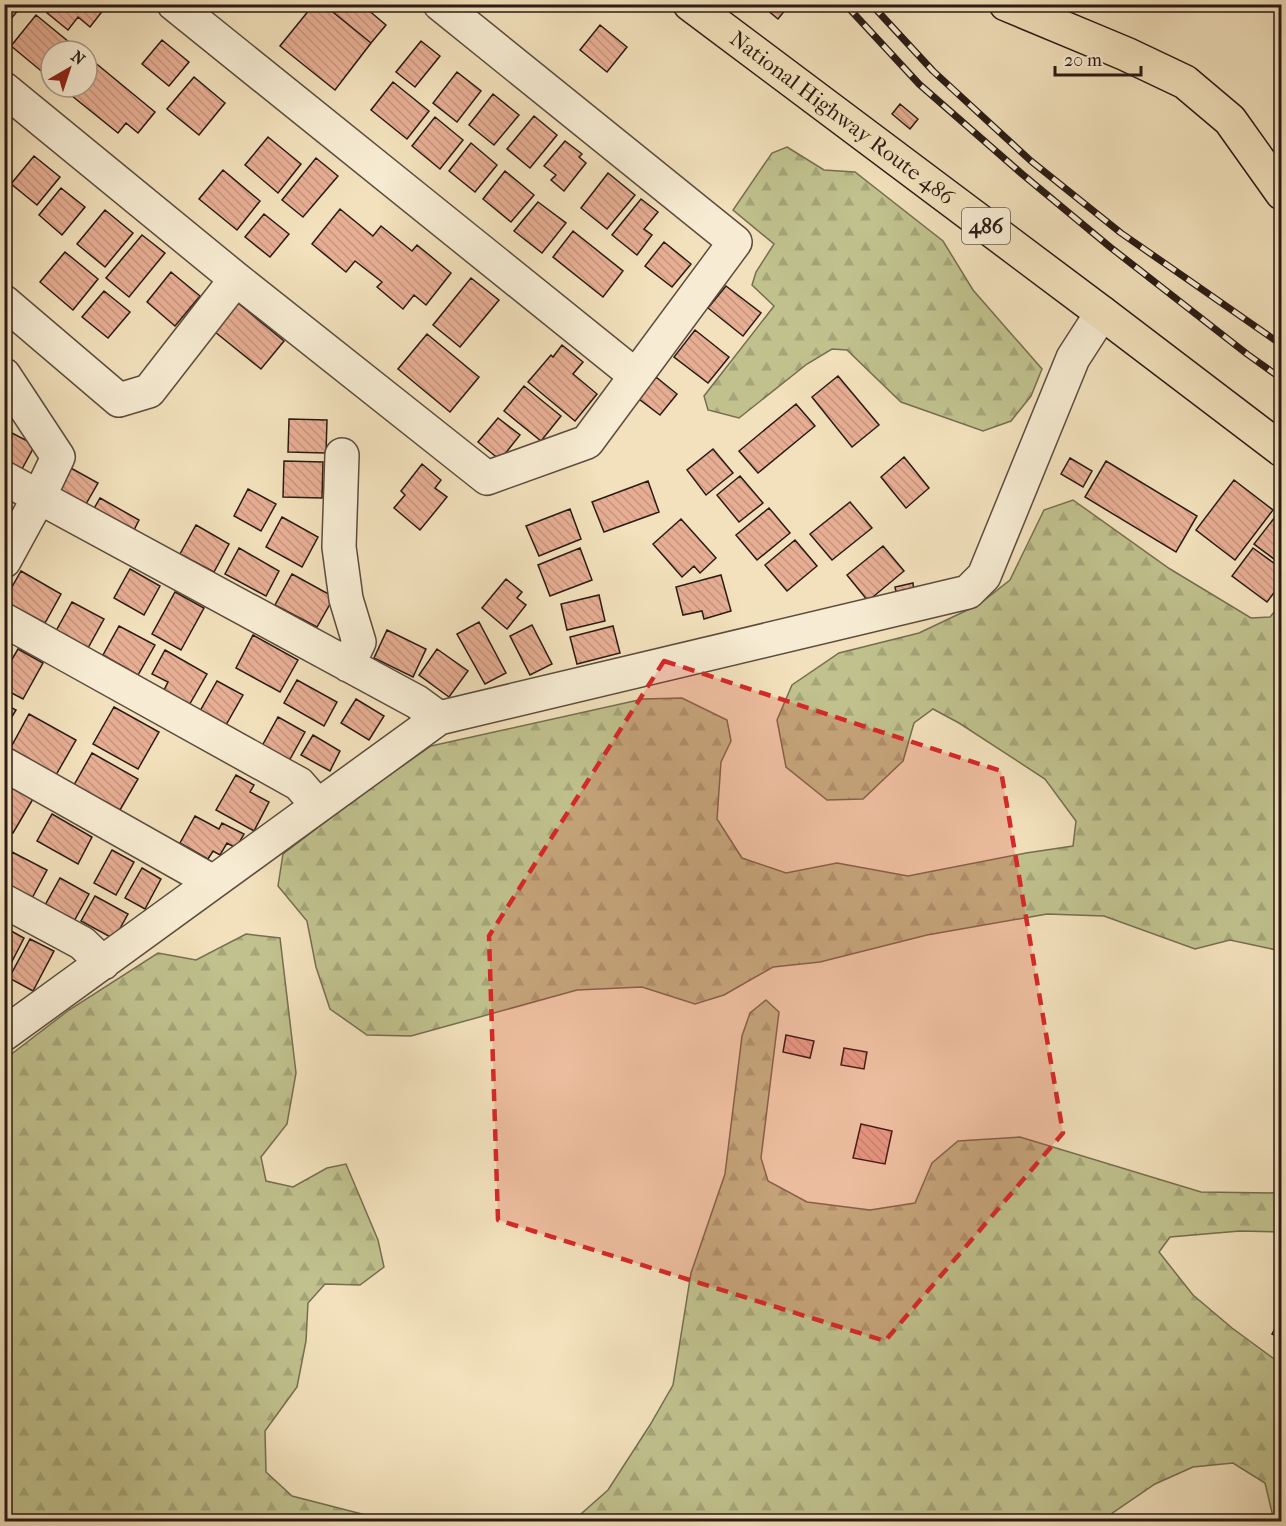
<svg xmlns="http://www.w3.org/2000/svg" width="1286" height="1526" viewBox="0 0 1286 1526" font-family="'IM FELL French Canon',serif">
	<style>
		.forest { fill: url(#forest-firs); stroke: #756e51; stroke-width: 1.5 }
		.building { fill: url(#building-back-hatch); stroke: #2a1b15; stroke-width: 1.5 }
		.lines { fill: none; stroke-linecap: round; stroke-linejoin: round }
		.minor-casing { stroke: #5c4c3f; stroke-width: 36 }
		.major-casing { stroke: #2a1b15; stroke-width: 36 }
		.highway-casing { stroke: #2a1b15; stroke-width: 36 }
		.minor { stroke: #f7ecd3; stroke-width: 33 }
		.major { stroke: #f2e1bc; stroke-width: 33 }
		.highway { stroke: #f2e1bc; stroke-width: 33 }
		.rail-casing { stroke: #2a1b15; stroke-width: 7 }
		.rail { stroke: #f7ecd3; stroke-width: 4.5; stroke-dasharray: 14; stroke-linecap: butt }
		.marked { fill: #d62828; fill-opacity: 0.2; stroke: #d62828; stroke-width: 4.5; stroke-dasharray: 12 8; stroke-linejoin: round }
		.labels { text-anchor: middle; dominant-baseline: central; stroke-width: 4.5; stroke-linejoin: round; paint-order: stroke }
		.shield { fill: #f7ecd3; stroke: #685a4e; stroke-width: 1.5 }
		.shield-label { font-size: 21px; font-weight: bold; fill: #2a1b15 }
		.street-label { font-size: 22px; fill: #2a1b15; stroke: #f7ecd3 }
	</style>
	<defs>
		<pattern id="forest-firs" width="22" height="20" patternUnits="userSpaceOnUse" patternTransform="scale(1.5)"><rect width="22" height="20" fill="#c0c18d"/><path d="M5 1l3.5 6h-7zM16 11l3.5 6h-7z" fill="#a5a579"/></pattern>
		<pattern id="building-back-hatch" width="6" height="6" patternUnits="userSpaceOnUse" patternTransform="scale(1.5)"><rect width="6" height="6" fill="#e7ae94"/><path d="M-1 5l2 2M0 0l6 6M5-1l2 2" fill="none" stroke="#c6957f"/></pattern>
	</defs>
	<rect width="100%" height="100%" fill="#f2e1bc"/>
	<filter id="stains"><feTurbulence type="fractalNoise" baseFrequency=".00333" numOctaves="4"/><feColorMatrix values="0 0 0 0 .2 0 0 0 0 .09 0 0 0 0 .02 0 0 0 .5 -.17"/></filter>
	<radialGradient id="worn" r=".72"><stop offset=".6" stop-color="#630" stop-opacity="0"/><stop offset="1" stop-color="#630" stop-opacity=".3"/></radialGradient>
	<!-- forest -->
	<path class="forest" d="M787,147L824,170L855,172L943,241L973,290L1042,369L1031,396L1011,421L983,431L901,402L847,350L832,349L807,364L739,418L708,410L704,396L774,306L752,285L756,272L774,244L733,210L772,153Z
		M1073,500L1170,569L1251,618L1270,617L1281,604V951L1230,940L1195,949L1104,916L1047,914L927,935L820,962L773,967L724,995L695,1004L642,987L577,990L411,1036L367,1035L330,1009L316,967L307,921L278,886L283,854L366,791L431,746L643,699L682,698L727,720L731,741L721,762L717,819L742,858L786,873L837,863L908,876L1026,853L1073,846L1076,821L1045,779L959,723L933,709L914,723L903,761L863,799L827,800L786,767L777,720L792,685L839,653L919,633L978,605L1010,580L1044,510Z
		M246,934L280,938L296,1073L287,1124L261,1157L266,1181L293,1187L327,1168L346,1164L378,1240L384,1267L360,1285L325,1284L308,1303L306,1341L297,1387L265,1431L266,1472L292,1496L389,1521H5V1059L69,1010L158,953L196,960Z
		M766,1000L779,1012L761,1158L768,1181L807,1202L870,1210L915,1203L932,1163L958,1141L1020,1137L1201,1192L1281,1193V1232L1240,1231L1170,1237L1159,1252L1193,1295L1232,1328L1281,1364V1521H1274L1265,1483L1233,1463L1193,1467L1155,1484L1108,1516L1064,1521H573L608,1490L650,1425L673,1385L691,1273L725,1174L742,1036L750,1013Z"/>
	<!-- building -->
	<path class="building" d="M4,4H16L20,8L4,27Z
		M54,4H108L90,27L78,17L68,30L47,13Z
		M314,4H323L371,43L335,90L280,46Z
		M323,4H361L386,25L371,43Z
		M760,4H790L778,19Z
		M36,15L80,51H51V79L11,46Z
		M600,25L627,47L607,72L580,50Z
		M162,40L189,62L169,86L142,64Z
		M421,41L440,56L415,87L396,72Z
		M87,56L155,112L138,133L126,123L118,133L61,87H87Z
		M457,72L481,91L457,122L433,103Z
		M194,77L225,103L199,135L167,109Z
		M393,82L429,111L407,139L371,110Z
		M493,94L519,115L494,145L469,125Z
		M900,104L918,119L910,129L892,114Z
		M534,116L557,135L530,168L507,149Z
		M435,117L463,140L440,169L412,146Z
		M268,137L301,164L278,193L245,165Z
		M565,141L582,154L579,157L586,163L564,191L551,180L556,175L544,166Z
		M471,143L497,165L475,192L449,171Z
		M34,156L60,177L37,205L11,184Z
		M316,158L338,176L303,217L282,200Z
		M223,170L260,201L237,230L199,199Z
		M505,171L534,195L511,222L483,199Z
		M608,173L635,195L607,229L581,208Z
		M61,188L85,207L62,235L39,215Z
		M641,199L658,212L644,229L652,235L637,255L612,235Z
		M538,202L566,223L542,253L514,231Z
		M340,209L373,236L381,226L412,251L417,245L451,273L426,305L414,295L403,309L377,287L382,282L355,261L346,272L312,244Z
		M105,210L133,233L105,267L77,244Z
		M264,214L289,234L270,257L245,237Z
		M573,231L623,271L603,297L553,257Z
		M142,235L165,253L129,297L106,278Z
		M664,242L691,264L672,287L645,266Z
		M65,252L98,279L73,310L40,282Z
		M171,272L200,296L175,326L147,302Z
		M471,278L499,300L460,347L433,325Z
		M726,286L761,313L743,336L708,308Z
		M104,291L130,312L108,338L82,317Z
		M238,303L284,341L261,369L215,332Z
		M695,330L729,357L708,383L674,357Z
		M427,334L479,377L450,412L398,369Z
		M562,345L583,362L573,374L597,394L575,421L528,382L551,355L553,357Z
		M838,376L879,425L852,447L812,397Z
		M656,377L677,394L660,415L639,399Z
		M524,386L561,416L541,441L504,411Z
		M796,404L815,426L758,473L739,451Z
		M498,418L520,435L500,460L478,442Z
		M289,419L327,420L326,453L288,452Z
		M10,432L35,445L22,469L4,459V442Z
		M713,449L733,473L706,495L687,470Z
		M904,457L929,488L906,508L881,477Z
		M1070,458L1092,471L1083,487L1061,474Z
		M284,461L323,462L322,498L283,497Z
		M1106,461L1197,516L1176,552L1085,497Z
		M422,464L441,480L435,488L447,497L420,530L394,508L405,495L401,491Z
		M69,467L98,483L86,504L57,488Z
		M740,476L763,503L739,522L717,495Z
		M1234,480L1273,510L1235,560L1196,530Z
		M648,481L659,512L604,532L592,502Z
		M248,489L276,504L261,531L234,516Z
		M100,498L139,520L132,534L92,512Z
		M850,502L872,528L832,560L810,534Z
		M769,508L790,533L757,560L736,535Z
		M1282,508V565L1254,544Z
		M570,509L581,539L539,556L526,526Z
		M282,517L318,537L302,567L266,547Z
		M681,519L716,558L700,573L694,566L682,577L653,544Z
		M196,525L229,544L214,572L180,554Z
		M795,540L817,566L787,591L765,565Z
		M883,546L904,571L868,601L847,575Z
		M239,548L279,571L266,596L225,574Z
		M580,548L592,580L550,596L538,565Z
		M1253,548L1282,569V582L1267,602L1232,576Z
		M130,569L160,586L144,615L114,598Z
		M21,571L61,594L45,623L4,601Z
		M292,574L334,597L317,627L275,605Z
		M721,575L731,611L704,619L702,611L683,615L676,587Z
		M506,579L522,592L517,598L526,605L507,629L482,608Z
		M913,583L914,593L897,597L895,587Z
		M175,592L204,608L181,650L152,634Z
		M599,595L605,621L567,630L561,604Z
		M72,602L104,619L88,648L56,631Z
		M479,622L506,673L485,684L457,634Z
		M532,625L552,664L530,675L510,636Z
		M119,626L155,645L138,675L103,655Z
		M613,626L620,653L577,664L570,637Z
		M387,630L426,649L413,677L374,658Z
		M253,635L298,660L280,692L236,668Z
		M18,649L43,663L23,699L4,689V673Z
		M437,649L468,671L449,697L419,675Z
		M165,650L207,674L188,707L163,692L168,682L152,674Z
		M297,680L337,702L324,726L284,703Z
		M217,681L243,695L226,725L200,711Z
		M356,699L384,716L369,740L341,723Z
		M4,704L16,710L4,730Z
		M114,707L159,732L138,769L93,744Z
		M29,714L76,740L56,775L10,749Z
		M278,717L305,732L289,761L262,746Z
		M313,735L340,751L330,771L301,755Z
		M92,753L138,779L120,810L74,785Z
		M236,775L254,785L250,792L269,802L254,831L216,810Z
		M4,783L33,799L13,833L4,828Z
		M52,814L92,837L78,864L37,841Z
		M195,816L219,829L222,823L244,834L236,848L227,843L220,855L213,851L208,859L180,843Z
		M112,850L134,862L116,895L94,883Z
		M12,852L47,870L31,900L4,885V865Z
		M142,868L161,879L145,909L125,898Z
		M60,878L89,894L73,923L44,907Z
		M95,896L128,914L114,939L81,921Z
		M4,927L24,938L6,973L4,972Z
		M30,939L54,951L33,991L9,978Z
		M786,1035L814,1041L810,1058L783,1052Z
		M844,1048L867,1052L864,1069L841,1065Z
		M861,1124L892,1131L885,1164L853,1158Z
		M1282,1315V1338L1272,1334Z"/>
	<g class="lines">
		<defs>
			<path id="minor" d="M174,4L636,376
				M4,89L236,279L487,478L587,442L735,242L440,4
				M4,302L119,400L149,391L236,279
				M4,375L58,457L39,497L4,561
				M342,455L339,547L346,599L359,642L348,665
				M4,478L417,702L439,718
				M4,620L299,784L318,806
				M4,764L213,882
				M4,901L82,943L103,963
				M4,1034L439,718L968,592L984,576L1073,358L1102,313"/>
			<path id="major" d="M1006,4L1126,54L1185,82L1230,120L1282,193"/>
			<g id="highway">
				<path id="s1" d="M690,4L1102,313L1282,450"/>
			</g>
		</defs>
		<!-- minor casing -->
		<use href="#minor" class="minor-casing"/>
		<!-- major casing -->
		<use href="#major" class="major-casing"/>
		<!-- highway casing -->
		<use href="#highway" class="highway-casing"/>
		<!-- minor -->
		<use href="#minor" class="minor"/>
		<!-- major -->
		<use href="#major" class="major"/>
		<!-- highway -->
		<use href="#highway" class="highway"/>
		<defs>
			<path id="rail" d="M845,4L919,84L1022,174L1110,247L1247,354L1282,379
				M871,4L933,71L1031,161L1121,233L1282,345"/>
		</defs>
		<!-- rail casing -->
		<use href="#rail" class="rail-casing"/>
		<!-- rail -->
		<use href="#rail" class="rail"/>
	</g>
	<!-- marked area -->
	<path class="marked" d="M664,661L1001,771L1063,1133L885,1341L498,1220L489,936Z"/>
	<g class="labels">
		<!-- shield labels -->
		<rect class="shield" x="962" y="208" width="48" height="36" rx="4.5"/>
		<g class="shield-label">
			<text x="986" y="226">486</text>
		</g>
		<!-- street labels -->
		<g class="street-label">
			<text stroke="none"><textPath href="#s1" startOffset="190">National Highway Route 486</textPath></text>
		</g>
	</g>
	<!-- margin -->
	<rect width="1286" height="1526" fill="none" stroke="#f2e1bc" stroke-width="24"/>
	<rect x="6" y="6" width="1274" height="1514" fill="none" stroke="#2a1b15" stroke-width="3"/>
	<rect x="12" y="12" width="1262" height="1502" fill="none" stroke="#2a1b15" stroke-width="1.5"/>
	<!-- north arrow -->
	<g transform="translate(69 69) rotate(39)"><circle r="28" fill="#f7ecd3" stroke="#a59887" stroke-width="1.5"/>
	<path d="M0-4.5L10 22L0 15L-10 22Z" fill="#8f2418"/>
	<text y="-9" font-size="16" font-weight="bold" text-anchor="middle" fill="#2a1b15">N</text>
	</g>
	<!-- scale -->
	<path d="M1055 66v9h86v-9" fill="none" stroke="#2a1b15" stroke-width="3"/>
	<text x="1064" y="66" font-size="18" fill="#2a1b15" stroke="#f7ecd3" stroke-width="4.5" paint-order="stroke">20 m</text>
	<rect width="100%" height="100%" filter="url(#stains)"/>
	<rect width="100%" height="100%" fill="url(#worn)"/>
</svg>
